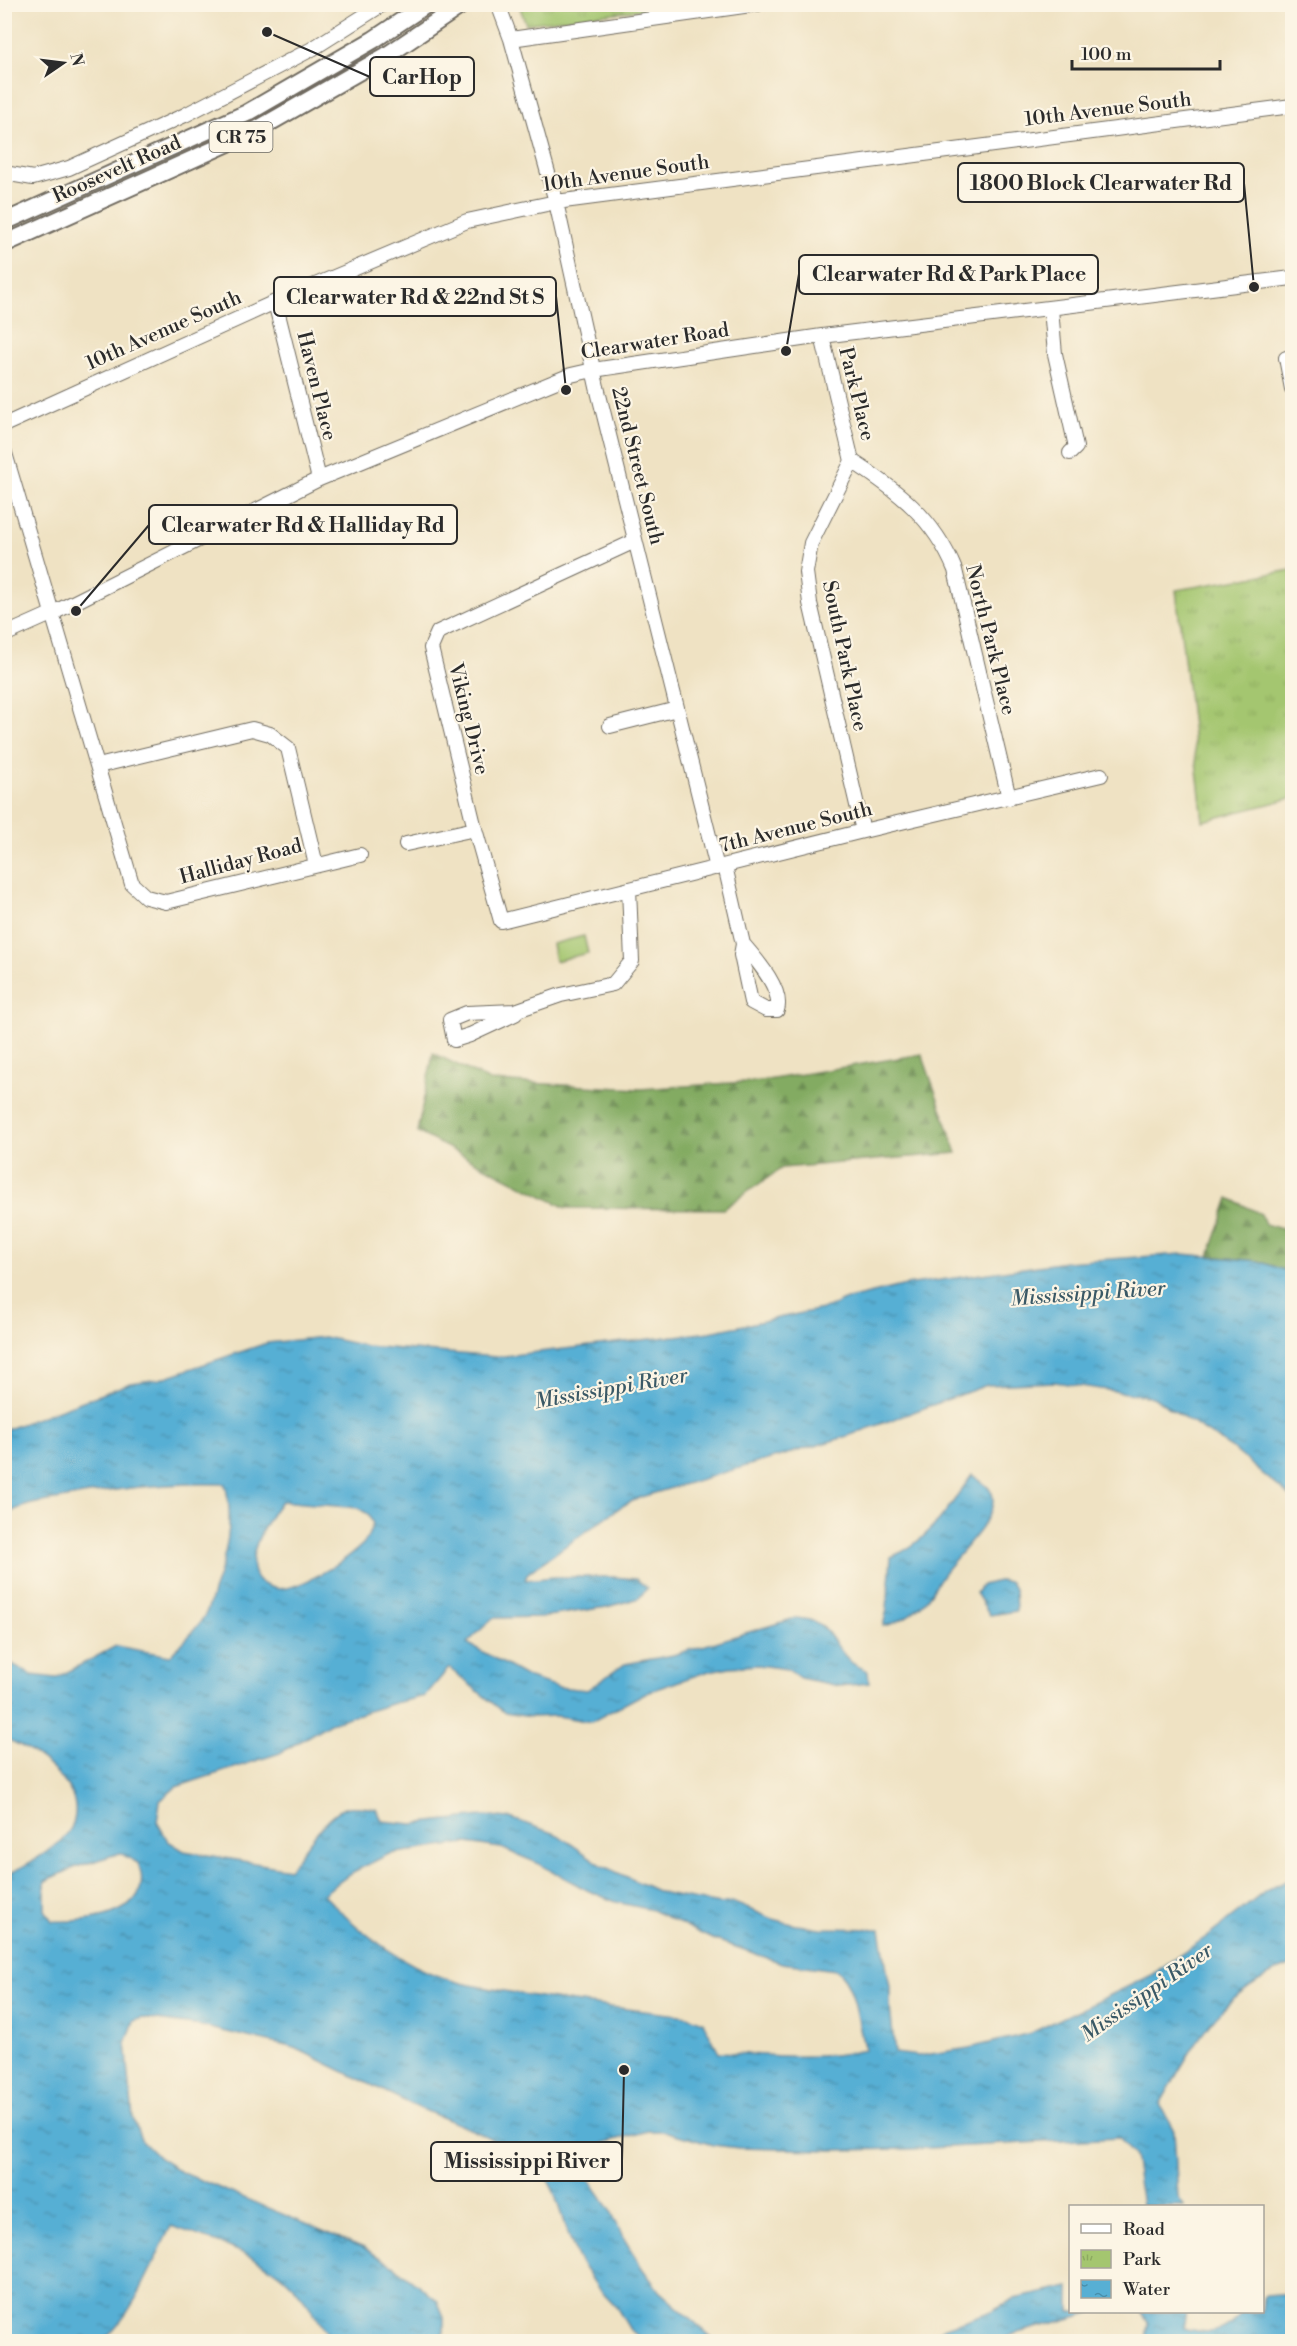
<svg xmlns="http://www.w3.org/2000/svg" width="1297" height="2346" viewBox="0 0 1297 2346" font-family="'Libre Bodoni',serif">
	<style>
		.grass { fill: #a4c66f; stroke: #68784d; stroke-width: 1.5 }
		.forest { fill: url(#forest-firs); stroke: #576b46; stroke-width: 1.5 }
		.park { fill: url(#park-tufts); stroke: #68784d; stroke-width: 1.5 }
		.water { fill: url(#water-ripples); stroke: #416d80; stroke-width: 1.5; fill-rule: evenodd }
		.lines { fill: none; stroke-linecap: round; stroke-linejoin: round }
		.minor-casing { stroke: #706b60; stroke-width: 16 }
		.major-casing { stroke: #706b60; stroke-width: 20 }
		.minor { stroke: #fff; stroke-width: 14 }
		.major { stroke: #fff; stroke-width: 16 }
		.labels { text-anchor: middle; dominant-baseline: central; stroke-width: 4.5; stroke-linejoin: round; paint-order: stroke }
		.shield { fill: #fcf5e5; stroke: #6a6863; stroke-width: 1.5 }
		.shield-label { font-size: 18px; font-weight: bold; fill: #2b2b2b }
		.street-label { font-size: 20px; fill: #2b2b2b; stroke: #fcf5e5 }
		.water-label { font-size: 21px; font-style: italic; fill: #3a5966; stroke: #fcf5e5 }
		.leader { fill: none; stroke: #2b2b2b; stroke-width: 2 }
		.callout-dot { fill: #2b2b2b; stroke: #fcf5e5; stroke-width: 2 }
		.callout { fill: #fcf5e5; stroke: #2b2b2b; stroke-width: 2 }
		.callout-label { font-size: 21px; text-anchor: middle; font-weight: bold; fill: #2b2b2b }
	</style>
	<defs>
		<pattern id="forest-firs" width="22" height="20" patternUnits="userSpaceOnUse" patternTransform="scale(1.5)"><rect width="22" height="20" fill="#83ab62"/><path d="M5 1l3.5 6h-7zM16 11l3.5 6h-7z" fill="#6b8b51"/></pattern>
		<pattern id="park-tufts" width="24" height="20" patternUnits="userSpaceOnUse" patternTransform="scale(1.5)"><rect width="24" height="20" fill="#a4c66f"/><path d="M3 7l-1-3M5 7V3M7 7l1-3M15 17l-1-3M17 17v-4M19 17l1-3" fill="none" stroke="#8daa60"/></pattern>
		<pattern id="water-ripples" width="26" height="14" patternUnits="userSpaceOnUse" patternTransform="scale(1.5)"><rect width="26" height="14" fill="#57afd4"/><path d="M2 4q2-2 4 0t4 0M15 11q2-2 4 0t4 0" fill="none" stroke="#488fac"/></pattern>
	</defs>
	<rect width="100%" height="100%" fill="#fcf5e5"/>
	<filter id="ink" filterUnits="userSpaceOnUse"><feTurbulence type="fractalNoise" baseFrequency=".0167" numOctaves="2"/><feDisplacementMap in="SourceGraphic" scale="12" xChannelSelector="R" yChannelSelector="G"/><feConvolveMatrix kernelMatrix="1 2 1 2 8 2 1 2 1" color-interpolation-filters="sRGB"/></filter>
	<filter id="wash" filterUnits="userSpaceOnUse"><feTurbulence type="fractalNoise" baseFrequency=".008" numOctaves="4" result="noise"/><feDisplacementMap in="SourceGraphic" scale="24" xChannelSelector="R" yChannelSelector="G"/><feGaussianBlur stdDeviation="1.35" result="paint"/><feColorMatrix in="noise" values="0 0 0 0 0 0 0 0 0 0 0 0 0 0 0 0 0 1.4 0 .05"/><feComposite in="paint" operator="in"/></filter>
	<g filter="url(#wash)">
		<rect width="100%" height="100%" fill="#efe2c3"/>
		<!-- grass -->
		<path class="grass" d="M584,936L588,953L555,961L552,944Z"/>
		<!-- forest -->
		<path class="forest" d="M433,1053L490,1081L640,1089L761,1081L922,1054L957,1153L782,1168L723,1209L566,1208L417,1132Z
			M1229,1198L1261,1214L1265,1224L1292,1232V1273L1258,1261L1209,1256Z"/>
		<!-- park -->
		<path class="park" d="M519,5V4L679,5L526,24Z
			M1292,570V798L1203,821L1176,590Z"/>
		<!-- water -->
		<path class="water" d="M1183,1254L1258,1261L1292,1273V1498L1233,1449L1153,1397L1055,1382L987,1385L845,1437L641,1497L622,1506L536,1567L527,1574L525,1580L554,1577H613L636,1579L647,1588L639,1598L607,1607L541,1617L493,1618L467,1643L529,1678L558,1687L587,1690L625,1664L673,1655L792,1619C830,1616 828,1641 851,1662C855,1666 863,1668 868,1671L869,1683L839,1686L800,1678L787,1669L758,1665L730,1667L709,1671L647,1692L591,1722L557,1716L531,1717L505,1713L449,1668L425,1696L394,1703L330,1723L280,1753L176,1787L160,1801L157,1822L168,1841L184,1851L289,1869C301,1854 329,1810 348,1807C357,1806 368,1808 377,1809L382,1821L413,1824L482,1816L510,1818L558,1835L603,1866L664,1894L720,1904L732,1902L773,1919L796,1925L821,1928L880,1929L890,1987V2008L895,2053L918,2056L969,2048L1031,2033L1148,1977L1212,1933L1266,1891L1292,1878V1965C1220,1992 1196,2041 1160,2104L1174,2131L1178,2197L1184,2206H1142L1134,2155L1119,2138L909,2149L830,2150L739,2148L713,2145L664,2131H648L603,2143L579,2166L610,2209L623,2237L642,2268L659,2291L716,2341H646L630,2330L617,2308L598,2288L578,2259L565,2226L554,2192L541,2166L484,2135L417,2107L295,2048L201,2026L142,2018L134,2021L126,2043L133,2118L141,2140L159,2158L181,2172L364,2248L394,2266L437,2300L444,2317V2341H332C318,2319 302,2292 281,2275C255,2254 203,2237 171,2226C151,2266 136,2311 103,2341H5V1876C24,1866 60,1848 71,1828C91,1788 35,1751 5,1738V1660L32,1675L56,1678L116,1646L170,1656C182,1643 197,1630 206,1613C209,1607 211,1599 213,1592C226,1557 235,1521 225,1484C169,1482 116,1488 61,1499C42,1502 20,1504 5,1516V1430L131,1383L160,1379L267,1343L324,1337L366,1346L496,1357L710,1332L827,1308L844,1300L906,1285L1066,1262ZM281,1501L358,1508L368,1514L373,1524C370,1530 368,1539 363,1544C348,1559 295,1594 274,1588C229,1578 266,1521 281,1501ZM467,1843L501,1848L535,1862L589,1891L616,1902L652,1910L710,1938L782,1963L836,1970C856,1982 858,2029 865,2050C816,2061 768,2055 719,2052L703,2022L688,2016C632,2010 576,2003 521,1994C490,1988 457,1985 428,1972C388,1954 353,1926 323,1894L353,1872L389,1854ZM120,1853L138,1863C158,1915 87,1923 52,1921L45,1910V1881L76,1867Z
			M972,1475C980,1481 992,1487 993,1498C995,1520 958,1554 946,1570C938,1580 933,1592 925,1601C913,1614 899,1623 883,1626L887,1609L891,1557C928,1543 950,1506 972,1475Z
			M998,1581L1010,1582L1015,1591L1016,1611L990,1615L976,1593L982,1585Z
			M1070,2287V2312H1093L1014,2334L1001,2341H921L943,2328L992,2311L1014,2299Z
			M1292,2294V2341H1146L1148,2323L1142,2312H1186L1183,2328C1210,2335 1225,2334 1243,2312H1262L1263,2298L1266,2296Z"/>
	</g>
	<g filter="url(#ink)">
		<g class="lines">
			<defs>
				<path id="minor" d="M498,4L511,39L556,202L597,387L717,868
					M511,39L758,4
					M4,173L33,178L69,168L185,115L312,49L383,4
					M275,302L319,479
					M1051,309L1055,354L1076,447L1070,453
					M822,336L852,461
					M1286,358L1292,389
					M4,425L275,302L467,221L556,202L1292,106
					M4,450L132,884L146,897L166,902L360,855
					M852,461C897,490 934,518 955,570L1009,798
					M852,461L811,543L806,572L810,603L863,831
					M635,541L438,632L431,648L475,829L501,921L863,831L1101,775
					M4,635L51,614L319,479L571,375L593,370L822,336L1292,278
					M610,726L677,709
					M98,766L252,729L270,734L288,748L316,865
					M406,844L475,829
					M725,866L743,944L741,955L751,1002L766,1010H777C784,990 755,958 743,944
					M515,1011V1014L470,1035L454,1040L450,1020L467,1013L515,1011L561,995L613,984L632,961L629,889"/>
				<path id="major" d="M4,222L247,113L373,40L427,4
					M4,244L253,132L386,56L463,4"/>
			</defs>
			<!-- minor casing -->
			<use href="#minor" class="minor-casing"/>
			<!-- major casing -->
			<use href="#major" class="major-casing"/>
			<!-- minor -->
			<use href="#minor" class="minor"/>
			<!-- major -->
			<use href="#major" class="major"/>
		</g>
	</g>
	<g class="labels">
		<!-- shield labels -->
		<rect class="shield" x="209.5" y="122" width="63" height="30" rx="4.5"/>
		<g class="shield-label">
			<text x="241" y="137">CR 75</text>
		</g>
		<!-- street labels -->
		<g class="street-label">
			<text transform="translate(1108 110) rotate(-7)">10th Avenue South</text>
			<text transform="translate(117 170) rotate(-24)">Roosevelt Road</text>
			<text transform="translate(626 174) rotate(-8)">10th Avenue South</text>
			<text transform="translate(164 331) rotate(-24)">10th Avenue South</text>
			<text transform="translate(655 342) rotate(-9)">Clearwater Road</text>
			<text transform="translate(316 386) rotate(76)">Haven Place</text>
			<text transform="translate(856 394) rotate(76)">Park Place</text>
			<text transform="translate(637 466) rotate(76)">22nd Street South</text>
			<text transform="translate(990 640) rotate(76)">North Park Place</text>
			<text transform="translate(844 656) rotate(78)">South Park Place</text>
			<text transform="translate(468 719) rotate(76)">Viking Drive</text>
			<text transform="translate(796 828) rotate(-14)">7th Avenue South</text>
			<text transform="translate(241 862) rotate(-15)">Halliday Road</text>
		</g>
		<!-- water labels -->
		<g class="water-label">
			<text transform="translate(1088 1294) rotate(-4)">Mississippi River</text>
			<text transform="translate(611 1389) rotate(-10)">Mississippi River</text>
			<text transform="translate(1147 1993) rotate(-35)">Mississippi River</text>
		</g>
	</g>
	<!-- callouts -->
	<path class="leader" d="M267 32L370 77M1254 287L1244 183M786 351L799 274M566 390L556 296M76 611L149 525M624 2070L622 2161"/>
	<g class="callout-dot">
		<circle cx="267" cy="32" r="6"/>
		<circle cx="1254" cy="287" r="6"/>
		<circle cx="786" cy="351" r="6"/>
		<circle cx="566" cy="390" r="6"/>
		<circle cx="76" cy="611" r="6"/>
		<circle cx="624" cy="2070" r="6"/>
	</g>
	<g class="callout">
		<rect x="370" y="57" width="104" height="39" rx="6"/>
		<rect x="958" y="163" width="286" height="39" rx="6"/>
		<rect x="799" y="255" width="299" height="39" rx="6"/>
		<rect x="274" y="277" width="282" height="39" rx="6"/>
		<rect x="149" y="505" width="308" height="39" rx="6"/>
		<rect x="431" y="2142" width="191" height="39" rx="6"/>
	</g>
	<g class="callout-label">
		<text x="422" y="84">CarHop</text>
		<text x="1101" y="190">1800 Block Clearwater Rd</text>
		<text x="949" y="281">Clearwater Rd &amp; Park Place</text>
		<text x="415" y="304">Clearwater Rd &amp; 22nd St S</text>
		<text x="303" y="532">Clearwater Rd &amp; Halliday Rd</text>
		<text x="527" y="2168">Mississippi River</text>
	</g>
	<!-- margin -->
	<rect width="1297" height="2346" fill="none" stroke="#fcf5e5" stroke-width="24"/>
	<!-- legend -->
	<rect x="1069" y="2205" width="195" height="108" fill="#fcf5e5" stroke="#a8a49b" stroke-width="1.5"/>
	<rect x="1081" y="2224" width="30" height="9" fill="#ffffff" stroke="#a8a49b" stroke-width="1.5"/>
	<text x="1123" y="2235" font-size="18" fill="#2b2b2b">Road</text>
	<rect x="1081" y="2250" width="30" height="18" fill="url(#park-tufts)" stroke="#a8a49b" stroke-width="1.5"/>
	<text x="1123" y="2265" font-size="18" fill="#2b2b2b">Park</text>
	<rect x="1081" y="2280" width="30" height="18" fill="url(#water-ripples)" stroke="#a8a49b" stroke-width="1.5"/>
	<text x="1123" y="2295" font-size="18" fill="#2b2b2b">Water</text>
	<!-- north arrow -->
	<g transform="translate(63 63) rotate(76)" stroke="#fcf5e5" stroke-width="4.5" paint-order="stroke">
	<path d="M0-4.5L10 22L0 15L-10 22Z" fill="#2b2b2b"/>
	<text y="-9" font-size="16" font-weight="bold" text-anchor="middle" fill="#2b2b2b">N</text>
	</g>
	<!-- scale -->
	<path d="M1072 60v9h148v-9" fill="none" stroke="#2b2b2b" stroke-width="3"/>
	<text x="1081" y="60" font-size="18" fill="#2b2b2b" stroke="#fcf5e5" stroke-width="4.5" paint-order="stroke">100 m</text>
</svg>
